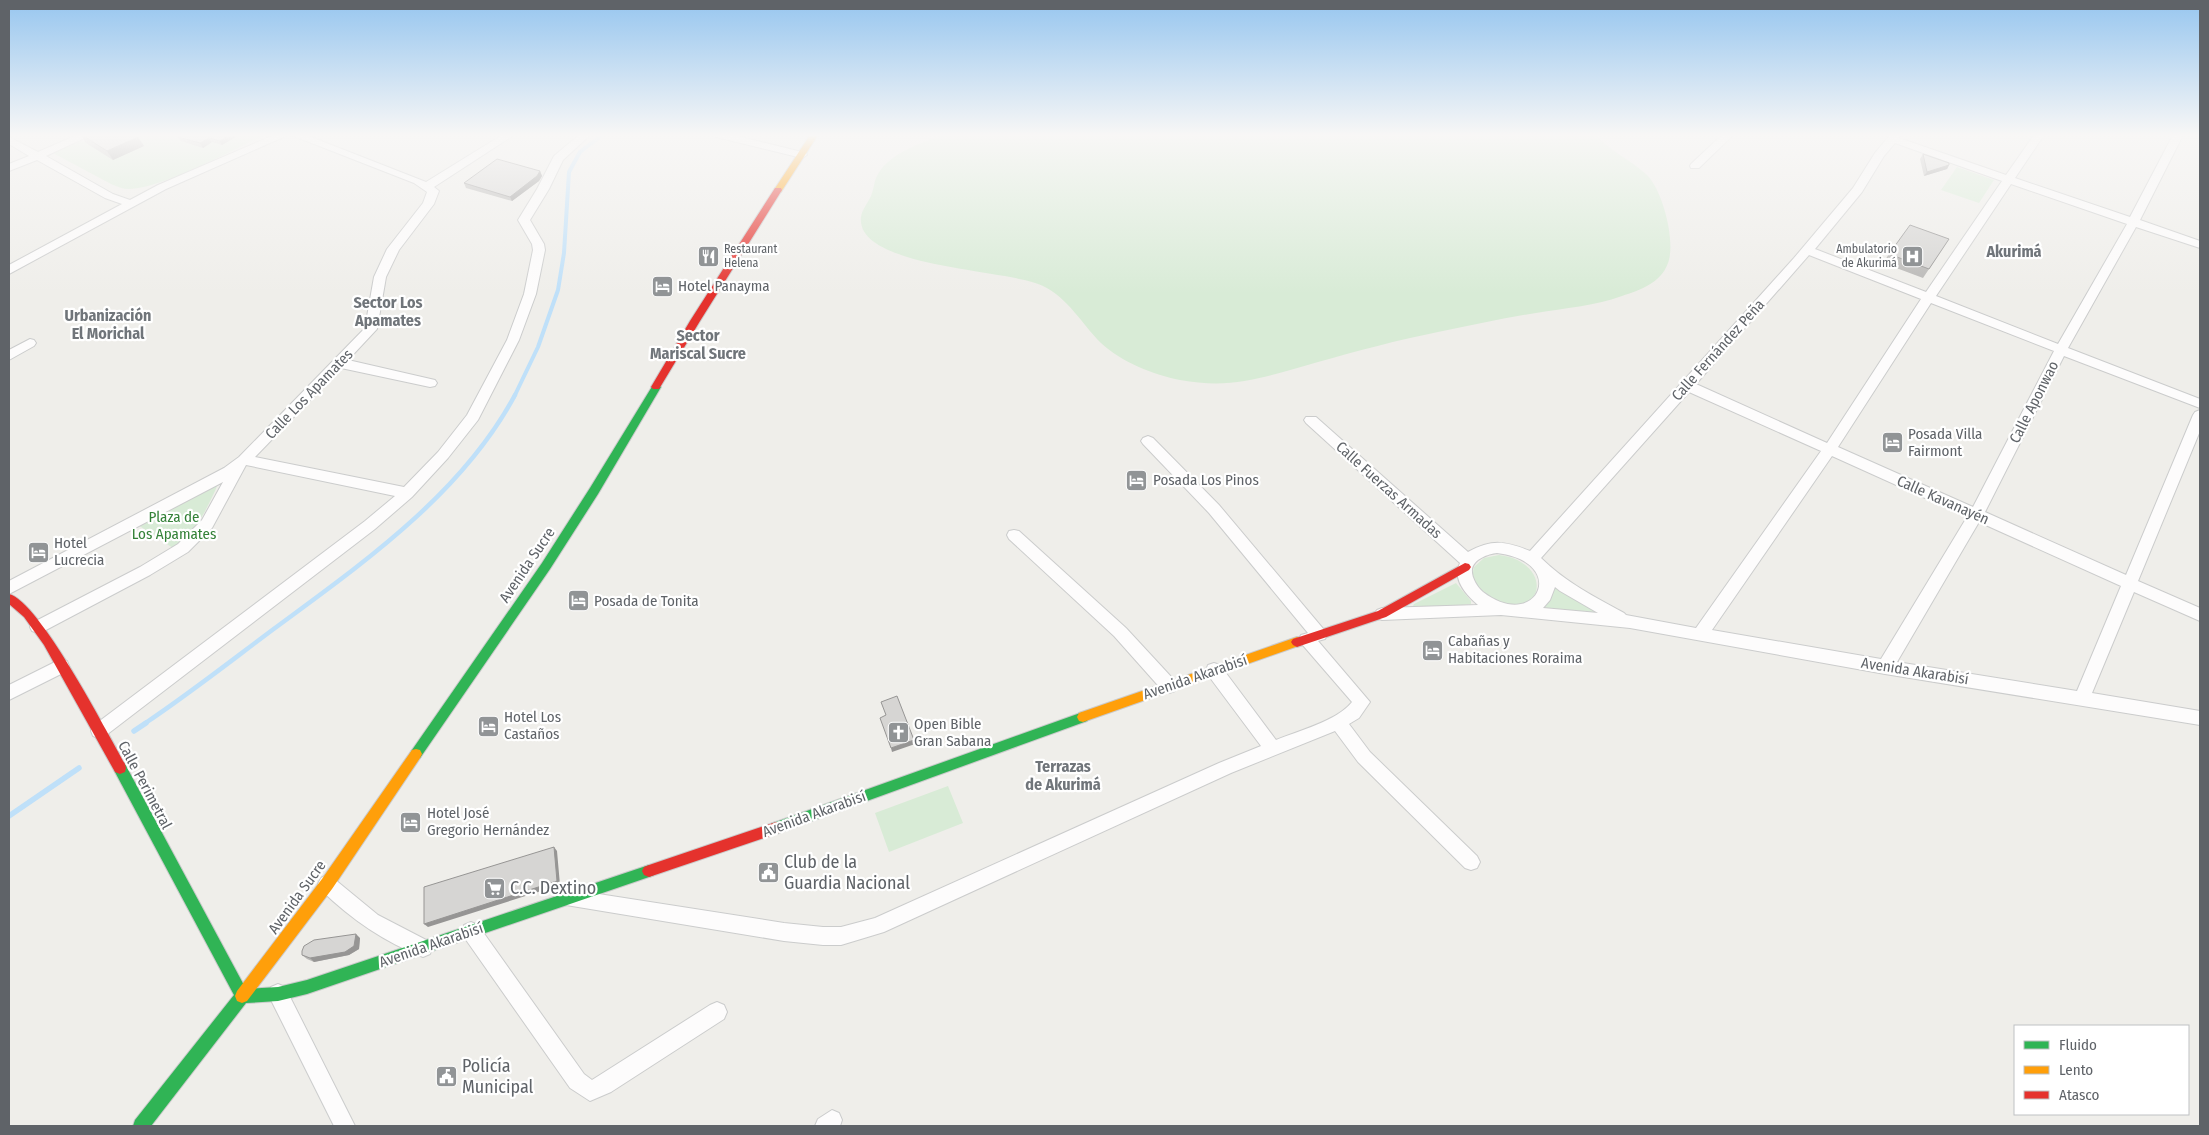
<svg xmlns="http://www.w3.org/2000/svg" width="2209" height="1135" viewBox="0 0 2209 1135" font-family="'Fira Sans Condensed',sans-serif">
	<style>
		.green { fill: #d8ebd6 }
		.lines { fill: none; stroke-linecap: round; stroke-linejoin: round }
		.stream-far2 { stroke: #bfe0f9; stroke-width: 4 }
		.stream-far1 { stroke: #bfe0f9; stroke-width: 4.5 }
		.stream { stroke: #bfe0f9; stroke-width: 5.5 }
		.street-casing { stroke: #cbcccc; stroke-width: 2 }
		.fast-casing { stroke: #cacacb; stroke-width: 2 }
		.slow-casing { stroke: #cacacb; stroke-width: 2 }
		.jam-casing { stroke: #cacacb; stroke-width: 2 }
		.street { fill: #fdfcfc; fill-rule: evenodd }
		.fast { fill: #30b455; fill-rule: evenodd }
		.slow { fill: #ff9f0a; fill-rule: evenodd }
		.jam { fill: #e5322d; fill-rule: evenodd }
		.wall { fill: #b8b7b5 }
		.shaded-wall { fill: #969594 }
		.building { fill: #d6d5d3; stroke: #969594 }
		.labels { text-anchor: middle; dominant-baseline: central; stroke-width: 4.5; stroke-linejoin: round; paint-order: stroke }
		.far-poi-label { font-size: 12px; fill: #5f6368; stroke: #fff; text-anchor: start }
		.poi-label { font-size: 15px; fill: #5f6368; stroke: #fff; text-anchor: start }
		.street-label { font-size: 15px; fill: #5f6368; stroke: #fff }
		.park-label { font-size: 15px; fill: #348238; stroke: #fff }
		.far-district-label { font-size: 16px; font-weight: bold; fill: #70757a; stroke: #fff }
		.neighbourhood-label { font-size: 16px; font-weight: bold; fill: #70757a; stroke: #fff }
		.near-poi-label { font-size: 18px; fill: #5f6368; stroke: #fff; text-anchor: start }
	</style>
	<rect width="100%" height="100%" fill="#efeeea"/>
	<!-- green -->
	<path class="green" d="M96,135H265C229,151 168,186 130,189C123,189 118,187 111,184L53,153Z
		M942,135H1596C1611,152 1631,160 1647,175C1663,191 1676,242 1668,263C1661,283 1640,290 1622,296C1594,306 1565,308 1536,313C1503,318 1470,326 1438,332C1398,340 1357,351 1318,362C1267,376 1235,390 1180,380C1154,375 1121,362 1101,343C1081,323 1069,299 1043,286C1012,269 855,269 861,217C862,209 868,203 871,196C874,189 874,180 878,174C890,153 921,143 942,135Z
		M1957,167L1994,180L1979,203L1941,190Z
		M215,484L217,486L215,491C202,518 197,529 173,548L138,525Z
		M1499,555C1549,561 1548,613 1504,604C1497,603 1490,597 1483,594C1474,589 1471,576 1474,567L1484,558Z
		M1456,583L1471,601V604L1416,610L1412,608L1414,604Z
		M1553,585L1603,613L1541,608L1551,597Z
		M948,786L963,823L889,852L875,813Z"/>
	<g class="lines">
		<!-- stream-far2 -->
		<path class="stream-far2" d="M514,397L538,347L558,290L564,253L569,172L580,152L602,135"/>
		<!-- stream-far1 -->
		<path class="stream-far1" d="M144,724C189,694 232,660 275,628C363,563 462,494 515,395"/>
		<!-- stream -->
		<path class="stream" d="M134,731L146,723
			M9,816L79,768"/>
		<defs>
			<path id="street" d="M77,135H91L46,156L113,194L130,200L158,185L274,135H288L166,189L9,274V265L122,204L105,198L37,160L9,171V164L29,156L9,144V137L38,152Z
				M291,135H306L426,182L502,135H514L434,187L439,191L434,204L399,250L386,277L377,329L348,360L435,380L437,383L435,386L430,387L341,368L255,457L404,487L438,452L467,415L507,340L524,294L533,250L532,244L518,220L537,189L554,156L579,135H590L563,160L549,189L530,220L544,244L545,250L536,294L519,340L478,420L448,458L412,497L375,529L105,736L99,738L93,736L91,731L93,726L365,521L395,496L246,465L212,528L188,552L150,575L44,631L38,633L32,631L30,627L32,623L140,567L178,544L202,520L223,482L9,594V581L224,468L239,457L365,328L374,277L387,249L423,203L427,192L414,183Z
				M715,135H733L806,153L807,155L802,158L716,137Z
				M1722,135H1733L1699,168H1691L1690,166L1691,164Z
				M1890,135H1901L1899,138L2006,175L2034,135H2044L2015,178L2130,217L2173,135H2183L2140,220L2200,241V248L2136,227L2068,348L2200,399V408L2064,356L1985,512L2126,575L2193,415L2195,412L2200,410V431L2138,581L2200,608V621L2134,592L2092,693L2200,711V725L1885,674L1630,628L1501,615L1382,620L1377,618L1374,614L1377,610L1382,608L1478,605C1466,595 1452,579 1460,563L1306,423L1304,420L1306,417H1316L1468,552C1492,539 1505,541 1530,551L1794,258L1853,188L1875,153ZM1895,143L2002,181L1926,292L1815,249L1862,192L1884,156ZM2011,184L2127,224L2058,344L1936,296ZM1809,255L1921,299L1827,443L1696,384ZM1931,303L2054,351L1973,507L1838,447ZM1689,392L1821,451L1696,628L1626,615L1624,613C1595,597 1565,582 1541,558ZM1832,456L1967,517L1881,659L1712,630ZM1979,522L2121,586L2077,691L1897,662ZM1497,553C1570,562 1537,633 1483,592C1477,587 1471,577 1472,569C1474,559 1488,554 1497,553ZM1555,587L1560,591L1598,613L1543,608L1550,600Z
				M30,339L34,340L36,343L34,346L9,360V350Z
				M1148,436L1153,438L1219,505L1325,631L1327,635L1325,639L1318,641L1370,702L1359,718L1349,724L1370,752L1477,856L1480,862L1477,868L1471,870L1465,868L1358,762L1335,731L1231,773L884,932L841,945H823L784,941L566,905L564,899L566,893L573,890L784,923L823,927H841L875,918L1219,763L1261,746L1208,675L1206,670L1208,665L1214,663L1220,665L1276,740C1298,731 1337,721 1352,702L1301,643L1299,639L1301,635L1308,633L1209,513L1143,444L1141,441L1143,438Z
				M1014,530L1019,531L1126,628L1175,681L1177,686L1175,691L1169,693L1163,691L1114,636L1009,539L1007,535L1009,531Z
				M61,659L67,661L69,666L67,671L9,700V685Z
				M327,875L333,878L378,915L430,942L432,948L430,954L423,957C384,942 351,919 321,890L318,884L321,878Z
				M471,922L478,925L584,1074L592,1080L710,1005L717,1002L724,1005L727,1012L724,1019L611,1092L590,1101L570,1088L464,937L462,931L464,925Z
				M278,984L285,987L355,1126H334L268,994L271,987Z
				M832,1110L839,1113L842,1120L840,1126H815L818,1119Z"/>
			<path id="fast" d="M656,384L661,387L598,494L550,569L420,758L416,759L412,758L410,754L412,750L542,563L590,488L653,385Z
				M1083,712L1087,713L1089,717L1087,721L776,834L771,832L769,828L771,824L776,822Z
				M120,762L125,764L246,989L278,987L307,980L649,865L654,867L656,871L654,875L649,877L307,994L278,1001L246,1003L151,1126H133L135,1120L234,995L115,772L114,768L115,764Z"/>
			<path id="slow" d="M810,135H818L781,192H775L774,190Z
				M1297,637L1301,639L1303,642L1301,645L1083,722L1079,721L1077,717L1079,713Z
				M416,749L420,750L422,754L420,758L332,889L247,1001L242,1003L237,1001L235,996L237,991L322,879L412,750Z"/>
			<path id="jam" d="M775,188H781L782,190L700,321L659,389H653L651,387L690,321Z
				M1465,563L1469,564L1471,567L1469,570L1386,617L1297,647L1293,645L1291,642L1293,639L1378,611Z
				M9,594C40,602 106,731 125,764L126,768L125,772L120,774L115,772L44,645L24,617L9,604Z
				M776,822L781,824L783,828L781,832L776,834L649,877L644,875L642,871L644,867L649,865Z"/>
		</defs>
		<!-- street casing -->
		<use href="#street" class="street-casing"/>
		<!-- fast casing -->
		<use href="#fast" class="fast-casing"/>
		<!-- slow casing -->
		<use href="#slow" class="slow-casing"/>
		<!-- jam casing -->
		<use href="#jam" class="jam-casing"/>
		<!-- street -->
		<use href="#street" class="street"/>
		<!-- fast -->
		<use href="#fast" class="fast"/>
		<!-- slow -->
		<use href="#slow" class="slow"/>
		<!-- jam -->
		<use href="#jam" class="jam"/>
	</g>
	<!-- wall -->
	<path class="wall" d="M81,135H135L138,137L144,146L113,160L86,143Z
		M239,135L222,145L212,142L203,148L181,141L178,137Z
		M1923,154L1949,165L1947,169L1924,176L1920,159Z
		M540,171L542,176L539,181L512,201L466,188L464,183Z
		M1949,239L1923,278L1883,263L1889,254Z
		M360,938L359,949L349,955L314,962L307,959L302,955Z"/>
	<!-- shaded-wall -->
	<path class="shaded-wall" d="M229,135H239L222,145L220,141Z
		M138,137L144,146L113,160L107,151Z
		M209,138L212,142L203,148L200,143Z
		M1949,165L1947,169L1924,176L1927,172Z
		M540,171L542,176L539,181L512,201L510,197Z
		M914,740L915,744L892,752L891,748Z
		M554,847L557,851L560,885L428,927L424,924Z
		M356,934L360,938L359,949L349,955L314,962L310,958Z"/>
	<!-- building -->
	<path class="building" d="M82,135H135L138,137L107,151Z
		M181,135H229L220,141L209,138L200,143L178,137Z
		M1923,154L1949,163V165L1927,172Z
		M497,159L540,171L537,176L510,197L464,183Z
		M1910,225L1949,239L1929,269L1889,254Z
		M897,696L914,740L891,748L880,718L886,715L881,702Z
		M554,847L557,881L424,924V887Z
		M356,934L354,946L345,952L310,958L302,955V951L304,946L314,940Z"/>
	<!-- sky -->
	<linearGradient id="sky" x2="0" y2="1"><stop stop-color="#97c6ef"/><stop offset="0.46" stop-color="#f8f7f6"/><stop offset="1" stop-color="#f8f7f6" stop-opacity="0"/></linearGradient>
	<rect width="2209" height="294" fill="url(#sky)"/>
	<!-- icons -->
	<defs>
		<symbol id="restaurant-square" viewBox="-11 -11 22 22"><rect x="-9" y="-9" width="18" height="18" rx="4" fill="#919496" stroke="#fff"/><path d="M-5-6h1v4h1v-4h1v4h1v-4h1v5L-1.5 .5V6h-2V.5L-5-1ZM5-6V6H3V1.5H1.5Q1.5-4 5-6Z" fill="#fff"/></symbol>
		<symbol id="hospital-square" viewBox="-11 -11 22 22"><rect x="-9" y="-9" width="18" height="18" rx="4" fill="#919496" stroke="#fff"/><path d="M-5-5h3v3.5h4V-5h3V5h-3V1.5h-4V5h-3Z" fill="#fff"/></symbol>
		<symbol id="hotel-square" viewBox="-11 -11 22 22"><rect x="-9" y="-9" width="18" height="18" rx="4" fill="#919496" stroke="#fff"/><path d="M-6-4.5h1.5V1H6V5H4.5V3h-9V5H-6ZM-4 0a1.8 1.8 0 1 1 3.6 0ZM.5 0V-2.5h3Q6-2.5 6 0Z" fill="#fff"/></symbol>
		<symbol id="church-square" viewBox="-11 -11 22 22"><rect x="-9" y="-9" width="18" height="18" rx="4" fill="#919496" stroke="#fff"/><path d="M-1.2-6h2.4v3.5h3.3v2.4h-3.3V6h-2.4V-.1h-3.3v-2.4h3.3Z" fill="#fff"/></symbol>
		<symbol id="civic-square" viewBox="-11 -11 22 22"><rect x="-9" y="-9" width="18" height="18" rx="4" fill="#919496" stroke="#fff"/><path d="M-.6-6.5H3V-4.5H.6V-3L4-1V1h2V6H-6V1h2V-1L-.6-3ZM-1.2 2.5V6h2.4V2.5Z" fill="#fff"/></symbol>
		<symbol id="supermarket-square" viewBox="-11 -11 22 22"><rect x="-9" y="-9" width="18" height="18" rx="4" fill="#919496" stroke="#fff"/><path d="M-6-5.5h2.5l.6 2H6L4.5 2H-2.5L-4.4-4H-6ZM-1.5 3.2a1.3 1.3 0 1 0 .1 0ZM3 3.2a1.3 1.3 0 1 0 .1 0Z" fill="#fff"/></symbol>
	</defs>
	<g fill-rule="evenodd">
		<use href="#restaurant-square" x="696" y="244" width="25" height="25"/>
		<use href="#hospital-square" x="1900" y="244" width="25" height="25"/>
		<use href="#hotel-square" x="650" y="274" width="25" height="25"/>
		<use href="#hotel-square" x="1880" y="430" width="25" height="25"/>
		<use href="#hotel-square" x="1124" y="468" width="25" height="25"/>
		<use href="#hotel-square" x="26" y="540" width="25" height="25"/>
		<use href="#hotel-square" x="566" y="588" width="25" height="25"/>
		<use href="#hotel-square" x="1420" y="638" width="25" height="25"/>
		<use href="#hotel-square" x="476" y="714" width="25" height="25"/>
		<use href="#church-square" x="886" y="720" width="25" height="25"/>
		<use href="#hotel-square" x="398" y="810" width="25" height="25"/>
		<use href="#civic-square" x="756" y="860" width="25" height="25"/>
		<use href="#supermarket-square" x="482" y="876" width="25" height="25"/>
		<use href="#civic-square" x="434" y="1064" width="25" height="25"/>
	</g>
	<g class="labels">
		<!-- far-poi labels -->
		<g class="far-poi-label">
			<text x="724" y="249">Restaurant<tspan x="724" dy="14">Helena</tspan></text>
			<text x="1897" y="249" text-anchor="end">Ambulatorio<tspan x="1897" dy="14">de Akurimá</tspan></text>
		</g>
		<!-- poi labels -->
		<g class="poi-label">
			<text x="678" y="286">Hotel Panayma</text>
			<text x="1908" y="434">Posada Villa<tspan x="1908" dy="17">Fairmont</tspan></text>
			<text x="1153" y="480">Posada Los Pinos</text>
			<text x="54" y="543">Hotel<tspan x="54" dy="17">Lucrecia</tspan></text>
			<text x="594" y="601">Posada de Tonita</text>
			<text x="1448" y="641">Cabañas y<tspan x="1448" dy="17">Habitaciones Roraima</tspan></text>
			<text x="504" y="717">Hotel Los<tspan x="504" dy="17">Castaños</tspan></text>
			<text x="914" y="724">Open Bible<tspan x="914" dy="17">Gran Sabana</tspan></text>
			<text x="427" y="813">Hotel José<tspan x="427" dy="17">Gregorio Hernández</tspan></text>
		</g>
		<!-- street labels -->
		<g class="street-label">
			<text transform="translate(1718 350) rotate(-48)">Calle Fernández Peña</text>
			<text transform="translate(309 394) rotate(-46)">Calle Los Apamates</text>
			<text transform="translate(2034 402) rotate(-63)">Calle Aponwao</text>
			<text transform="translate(1389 490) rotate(42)">Calle Fuerzas Armadas</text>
			<text transform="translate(1943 500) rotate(24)">Calle Kavanayén</text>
			<text transform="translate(527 565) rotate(-56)">Avenida Sucre</text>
			<text transform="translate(1915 671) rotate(9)">Avenida Akarabisí</text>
			<text transform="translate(1195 677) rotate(-19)">Avenida Akarabisí</text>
			<text transform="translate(145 785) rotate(62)">Calle Perimetral</text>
			<text transform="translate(814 814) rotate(-20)">Avenida Akarabisí</text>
			<text transform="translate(297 897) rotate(-54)">Avenida Sucre</text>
			<text transform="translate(431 945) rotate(-19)">Avenida Akarabisí</text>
		</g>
		<!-- park labels -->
		<g class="park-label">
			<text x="174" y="517">Plaza de<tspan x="174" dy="17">Los Apamates</tspan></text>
		</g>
		<!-- far-district labels -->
		<g class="far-district-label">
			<text x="2014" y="251">Akurimá</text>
		</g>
		<!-- neighbourhood labels -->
		<g class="neighbourhood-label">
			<text x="388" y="302">Sector Los<tspan x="388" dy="18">Apamates</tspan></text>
			<text x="108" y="315">Urbanización<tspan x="108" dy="18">El Morichal</tspan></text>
			<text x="698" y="335">Sector<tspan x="698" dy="18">Mariscal Sucre</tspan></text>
			<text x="1063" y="766">Terrazas<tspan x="1063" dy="18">de Akurimá</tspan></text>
		</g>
		<!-- near-poi labels -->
		<g class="near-poi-label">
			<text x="784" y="862">Club de la<tspan x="784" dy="21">Guardia Nacional</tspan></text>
			<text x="510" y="888">C.C. Dextino</text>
			<text x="462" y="1066">Policía<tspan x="462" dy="21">Municipal</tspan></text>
		</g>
	</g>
	<!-- border -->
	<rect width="2209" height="1135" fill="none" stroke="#5f6368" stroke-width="20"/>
	<!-- legend -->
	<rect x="2014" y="1025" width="175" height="90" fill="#ffffff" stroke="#bfc1c3"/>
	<rect x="2024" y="1041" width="25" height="8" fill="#30b455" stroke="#bfc1c3"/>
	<text x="2059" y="1050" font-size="15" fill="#5f6368">Fluido</text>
	<rect x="2024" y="1066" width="25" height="8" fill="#ff9f0a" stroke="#bfc1c3"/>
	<text x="2059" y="1075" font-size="15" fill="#5f6368">Lento</text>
	<rect x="2024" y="1091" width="25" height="8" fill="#e5322d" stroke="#bfc1c3"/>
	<text x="2059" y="1100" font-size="15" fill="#5f6368">Atasco</text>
</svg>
